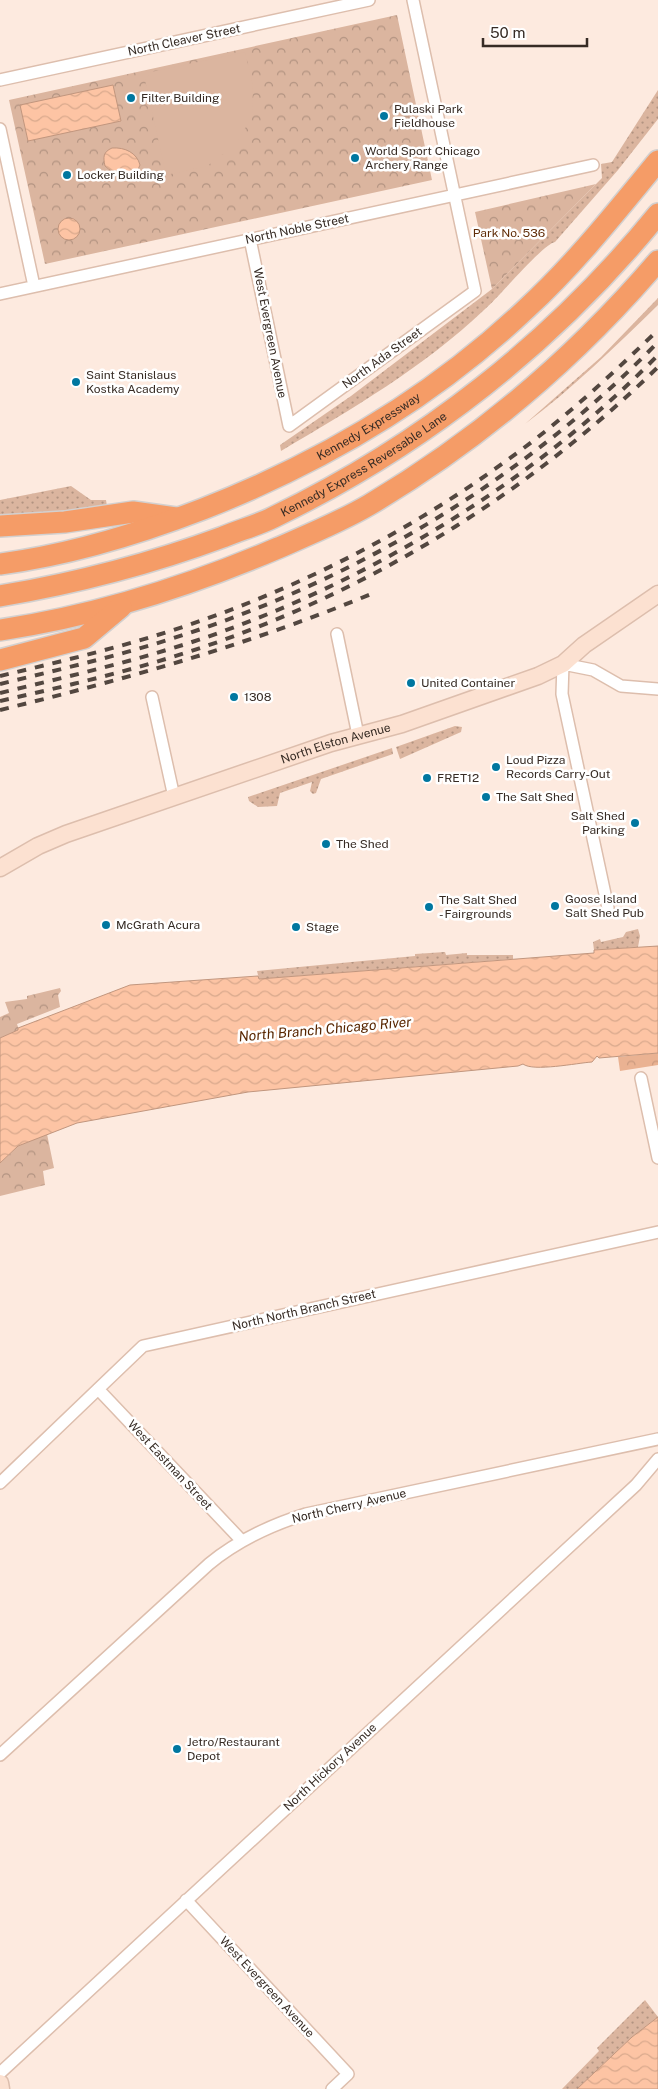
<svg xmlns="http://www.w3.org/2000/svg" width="658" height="2089" viewBox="0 0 658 2089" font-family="'Public Sans',sans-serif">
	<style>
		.grass { fill: url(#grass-dots) }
		.forest { fill: url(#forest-crowns) }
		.park { fill: url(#park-crowns) }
		.pitch { fill: #dbb59f }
		.water { fill: url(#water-waves); stroke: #c1967e }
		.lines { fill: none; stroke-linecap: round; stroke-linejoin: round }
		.street-casing { stroke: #ddbead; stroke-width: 14 }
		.secondary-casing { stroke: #ddbead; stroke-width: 19 }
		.highway-casing { stroke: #d3d0cf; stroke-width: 24 }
		.street { stroke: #fff; stroke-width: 11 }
		.secondary { stroke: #fce1d1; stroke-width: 16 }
		.highway { stroke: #f59c67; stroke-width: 21 }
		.rail { stroke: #534740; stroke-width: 4; stroke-dasharray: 9 9; stroke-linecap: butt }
		.poi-dot { fill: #0077a0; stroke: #fff; stroke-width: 2 }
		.labels { text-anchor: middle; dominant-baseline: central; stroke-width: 5; stroke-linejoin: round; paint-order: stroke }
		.street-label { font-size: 12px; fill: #362b24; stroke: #fff }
		.poi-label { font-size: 12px; fill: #362b24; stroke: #fff; text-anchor: start }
		.park-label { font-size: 12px; fill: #612e09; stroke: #fff }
		.water-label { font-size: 14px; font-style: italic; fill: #582600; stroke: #fff }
	</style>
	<defs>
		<pattern id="grass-dots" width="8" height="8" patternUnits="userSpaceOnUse" patternTransform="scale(1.25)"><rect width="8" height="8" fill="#dbb59f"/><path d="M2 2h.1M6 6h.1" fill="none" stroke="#b29381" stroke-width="1.8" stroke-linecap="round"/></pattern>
		<pattern id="forest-crowns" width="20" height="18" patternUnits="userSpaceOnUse" patternTransform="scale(1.25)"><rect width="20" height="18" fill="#eab292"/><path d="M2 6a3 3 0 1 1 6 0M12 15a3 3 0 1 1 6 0" fill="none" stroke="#c9997e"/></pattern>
		<pattern id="park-crowns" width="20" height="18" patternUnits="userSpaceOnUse" patternTransform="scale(1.25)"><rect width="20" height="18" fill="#dbb59f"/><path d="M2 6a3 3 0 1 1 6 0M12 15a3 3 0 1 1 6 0" fill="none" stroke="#b29381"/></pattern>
		<pattern id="water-waves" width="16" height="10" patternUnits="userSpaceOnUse" patternTransform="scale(1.25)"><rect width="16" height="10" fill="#fdc4a4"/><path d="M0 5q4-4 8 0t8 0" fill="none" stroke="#d9a98d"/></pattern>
	</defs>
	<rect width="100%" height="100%" fill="#fdeadf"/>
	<!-- grass -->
	<path class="grass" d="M658,90V119L618,170L555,242C543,244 498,298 484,310C424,367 352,409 281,451L280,445L351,396L492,289L602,178L601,164L612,162Z
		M658,298V305C615,347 573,388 525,424L601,357Z
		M71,486L91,500H106L107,506L80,512L0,518V500Z
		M455,726L462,727L461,732L400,759L396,747Z
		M392,748L393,754L321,779L316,793L313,794L310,791L312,782L280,793L277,806L258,807L249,801L248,797Z
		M638,929L640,936L638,947L594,950L593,942L600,939L601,942L623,937L626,932Z
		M445,952L446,955L467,953V955H513V959L259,979L257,971L415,956V954Z
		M645,2000L658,2017L632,2037L577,2089H562L599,2051L597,2048Z"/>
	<!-- forest -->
	<path class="forest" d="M658,1053V1065L620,1071L618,1057Z"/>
	<!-- park -->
	<path class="park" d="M397,15L432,180L45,264L9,100Z
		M596,184L492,289L475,212Z
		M60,988L61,991L58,995L60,1007L17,1024L19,1030L0,1038V1017L9,1013L5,1002L27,999V996Z
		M47,1134L54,1168L43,1171L45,1185L0,1196V1163L18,1146Z"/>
	<!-- pitch -->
	<path class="pitch" d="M245,52L253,85L252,117L235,145L207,166L166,175L145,80L151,72Z"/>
	<!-- water -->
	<path class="water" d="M113,85L121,121L28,141L20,105Z
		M112,148C125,147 137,153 140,165L136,174C123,177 115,175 105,166C103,157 103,152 112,148Z
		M58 229a11 11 0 1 1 22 0a11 11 0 1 1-22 0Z
		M658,946V1053L599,1058L597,1056L592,1062C577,1063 533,1072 523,1064L518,1066L248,1092L77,1123L18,1146L0,1163V1038L18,1030V1028L130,985L258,976L259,979L594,953V950Z
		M658,2017V2089H577L632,2037Z"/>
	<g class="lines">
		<defs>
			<path id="street" d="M0,80L369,0
				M0,129L34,286
				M250,239L289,426L475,291L413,0
				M0,294L593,165
				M337,634L358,735
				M152,697L174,797
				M608,908L562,694L563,664L593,670L621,686L658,689
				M641,1078L658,1158
				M98,1389L242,1541
				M0,1483L143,1346L658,1232
				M0,1755L209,1564C237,1541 271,1525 306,1514L658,1439
				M186,1900L348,2074L332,2089
				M0,2073L636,1485L658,1459"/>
			<g id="secondary">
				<path id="s1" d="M0,868L38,846L66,834L331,743L402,724L538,676L563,664L584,645L658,594"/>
				<path d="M0,2083L1,2089"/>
			</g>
			<g id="highway">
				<path d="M0,526L65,522L133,512L176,518"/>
				<path id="s2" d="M0,564C70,555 138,534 203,509C323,462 432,398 526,309C575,264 616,212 658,161"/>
				<path id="s3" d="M0,596C77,583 150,564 223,537C240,530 258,525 274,517C423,445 554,342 658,214"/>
				<path d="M0,630C96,616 189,586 278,548C308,535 340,522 369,505C477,441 576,357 658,261"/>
				<path d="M0,660L84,638L121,607"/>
			</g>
		</defs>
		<!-- street casing -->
		<use href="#street" class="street-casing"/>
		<!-- secondary casing -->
		<use href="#secondary" class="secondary-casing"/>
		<!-- highway casing -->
		<use href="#highway" class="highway-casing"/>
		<!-- street -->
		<use href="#street" class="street"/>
		<!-- secondary -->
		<use href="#secondary" class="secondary"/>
		<!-- highway -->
		<use href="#highway" class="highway"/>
		<!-- rail -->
		<path class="rail" d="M0,676C50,664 101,652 151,637C277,599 399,539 506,461C561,422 610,376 658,330
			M0,684C61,669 123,655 183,635C360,578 528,476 658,342
			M0,693C70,676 140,660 207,637C372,580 536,480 658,355
			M0,701C80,683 160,664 237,635C394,576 538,484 658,367
			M0,710C126,679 251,644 371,594"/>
	</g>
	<!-- markers -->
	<g class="poi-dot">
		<circle cx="131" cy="98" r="5"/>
		<circle cx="384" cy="116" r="5"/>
		<circle cx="355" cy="158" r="5"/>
		<circle cx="67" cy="175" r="5"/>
		<circle cx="76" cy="382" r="5"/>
		<circle cx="411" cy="683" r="5"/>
		<circle cx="234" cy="697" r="5"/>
		<circle cx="496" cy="767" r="5"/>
		<circle cx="427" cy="778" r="5"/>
		<circle cx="486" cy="797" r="5"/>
		<circle cx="635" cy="823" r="5"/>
		<circle cx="326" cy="844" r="5"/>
		<circle cx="555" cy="906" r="5"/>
		<circle cx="429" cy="907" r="5"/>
		<circle cx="106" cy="925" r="5"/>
		<circle cx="296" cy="927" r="5"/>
		<circle cx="177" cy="1749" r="5"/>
	</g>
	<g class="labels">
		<!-- street labels -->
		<g class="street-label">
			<text transform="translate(184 40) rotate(-12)">North Cleaver Street</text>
			<text transform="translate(297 229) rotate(-12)">North Noble Street</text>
			<text transform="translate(270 333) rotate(79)">West Evergreen Avenue</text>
			<text transform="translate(382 358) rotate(-36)">North Ada Street</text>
			<text stroke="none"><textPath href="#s2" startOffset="396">Kennedy Expressway</textPath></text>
			<text stroke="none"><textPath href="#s3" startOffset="390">Kennedy Express Reversable Lane</textPath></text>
			<text stroke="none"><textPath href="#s1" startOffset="359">North Elston Avenue</textPath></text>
			<text transform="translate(304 1310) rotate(-13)">North North Branch Street</text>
			<text transform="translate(170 1465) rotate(47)">West Eastman Street</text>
			<text transform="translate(349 1506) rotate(-13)">North Cherry Avenue</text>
			<text transform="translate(330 1767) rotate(-43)">North Hickory Avenue</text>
			<text transform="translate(267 1987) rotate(47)">West Evergreen Avenue</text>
		</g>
		<!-- poi labels -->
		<g class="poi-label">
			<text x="141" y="98">Filter Building</text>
			<text x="394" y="109">Pulaski Park<tspan x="394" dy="14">Fieldhouse</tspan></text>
			<text x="365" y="151">World Sport Chicago<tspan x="365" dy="14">Archery Range</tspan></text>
			<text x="77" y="175">Locker Building</text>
			<text x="86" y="375">Saint Stanislaus<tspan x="86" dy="14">Kostka Academy</tspan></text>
			<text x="421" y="683">United Container</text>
			<text x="244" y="697">1308</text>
			<text x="506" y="760">Loud Pizza<tspan x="506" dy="14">Records Carry-Out</tspan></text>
			<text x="437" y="778">FRET12</text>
			<text x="496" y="797">The Salt Shed</text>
			<text x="625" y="816" text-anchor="end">Salt Shed<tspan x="625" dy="14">Parking</tspan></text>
			<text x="336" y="844">The Shed</text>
			<text x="565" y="899">Goose Island<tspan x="565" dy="14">Salt Shed Pub</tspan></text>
			<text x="439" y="900">The Salt Shed<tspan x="439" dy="14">- Fairgrounds</tspan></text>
			<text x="116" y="925">McGrath Acura</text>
			<text x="306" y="927">Stage</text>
			<text x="187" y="1742">Jetro/Restaurant<tspan x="187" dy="14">Depot</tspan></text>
		</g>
		<!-- park labels -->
		<g class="park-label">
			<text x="509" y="233">Park No. 536</text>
		</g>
		<!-- water labels -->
		<g class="water-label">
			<text transform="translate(325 1029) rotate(-5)">North Branch Chicago River</text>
		</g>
	</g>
	<!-- scale -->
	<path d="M483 38v8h104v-8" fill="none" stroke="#362b24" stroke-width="2.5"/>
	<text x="490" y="38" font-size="15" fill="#362b24" stroke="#ffffff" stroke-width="4" paint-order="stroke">50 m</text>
</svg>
